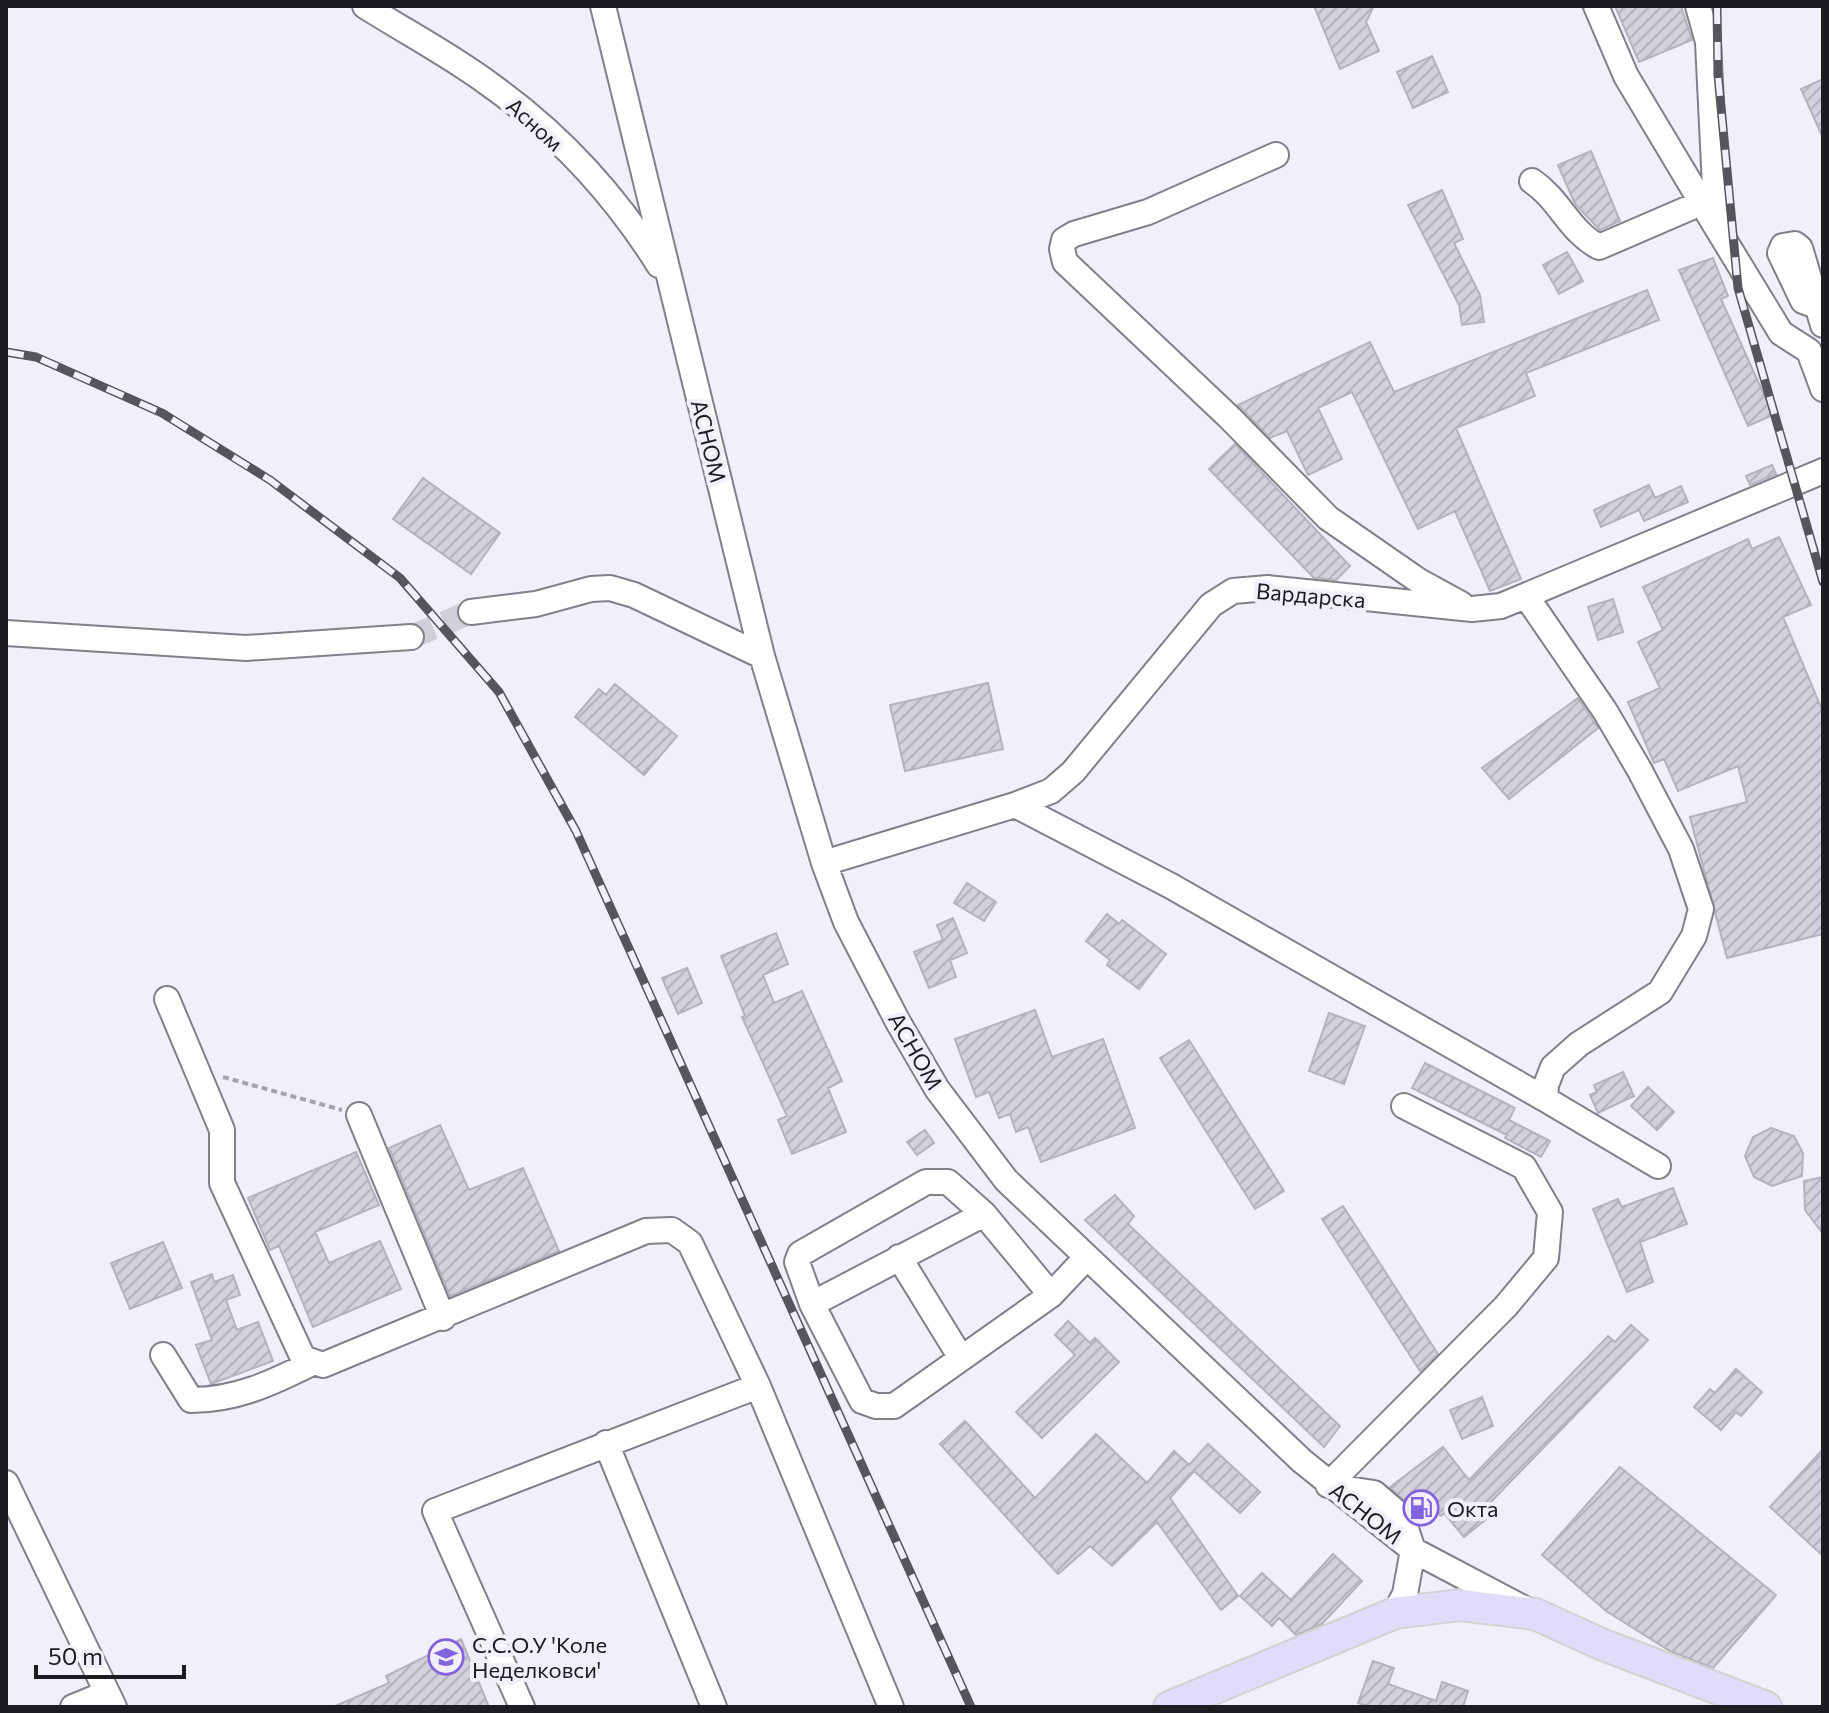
<svg xmlns="http://www.w3.org/2000/svg" width="1829" height="1713" viewBox="0 0 1829 1713" font-family="Commissioner,sans-serif">
	<style>
		.building { fill: url(#building-hatch); stroke: #b4b3bd; stroke-width: 2 }
		.lines { fill: none; stroke-linecap: round; stroke-linejoin: round }
		.minor-tunnel { stroke: #d0cfd9; stroke-width: 24; stroke-dasharray: 24 12; stroke-linecap: butt }
		.minor-casing { stroke: #81808a; stroke-width: 28 }
		.major-casing { stroke: #d2d2d2; stroke-width: 34 }
		.path { stroke: #a4a3ab; stroke-width: 4; stroke-dasharray: 6 4; stroke-linecap: butt }
		.minor { stroke: #fff; stroke-width: 24 }
		.major { stroke: #e0dcfa; stroke-width: 30 }
		.rail-casing { stroke: #56555b; stroke-width: 9 }
		.rail { stroke: #f0effa; stroke-width: 6; stroke-dasharray: 18; stroke-linecap: butt }
		.labels { text-anchor: middle; dominant-baseline: central; stroke-width: 8; stroke-linejoin: round; paint-order: stroke }
		.street-label { font-size: 22px; fill: #1d1c20; stroke: #f0effa }
		.poi-label { font-size: 22px; fill: #1d1c20; stroke: #f0effa; text-anchor: start }
	</style>
	<defs>
		<pattern id="building-hatch" width="6" height="6" patternUnits="userSpaceOnUse" patternTransform="scale(2)"><rect width="6" height="6" fill="#d2d1dc"/><path d="M-1 1l2-2M0 6l6-6M5 7l2-2" fill="none" stroke="#b4b3bc"/></pattern>
	</defs>
	<rect width="100%" height="100%" fill="#f0effa"/>
	<!-- building -->
	<path class="building" d="M1314,6H1374L1366,22L1379,51L1340,69Z
		M1615,6H1681L1692,40L1639,62Z
		M1432,56L1448,92L1413,108L1397,72Z
		M1823,79V138L1801,89Z
		M1591,151L1620,221L1600,230L1575,204L1558,165Z
		M1442,190L1463,239L1454,243L1480,295L1484,322L1462,325L1459,305L1408,205Z
		M1567,252L1583,281L1559,294L1543,265Z
		M1713,258L1728,296L1721,299L1773,415L1748,426L1679,270Z
		M1647,290L1659,320L1526,373L1535,396L1456,428L1521,579L1490,591L1455,511L1418,529L1352,392L1318,408L1342,459L1308,475L1287,431L1270,438L1238,405L1370,342L1394,392Z
		M1235,444L1350,566L1336,580L1314,578L1209,469Z
		M1772,465L1776,474L1750,485L1746,476Z
		M423,478L500,533L471,574L393,519Z
		M1649,485L1655,498L1681,486L1688,502L1644,521L1639,510L1601,527L1594,510Z
		M1779,537L1811,605L1783,617L1823,712V934L1727,958L1690,817L1747,802L1738,766L1678,791L1664,759L1654,763L1628,702L1660,688L1638,642L1663,630L1643,587L1748,539L1752,549Z
		M1613,599L1623,632L1598,640L1588,607Z
		M988,683L1003,749L905,771L890,705Z
		M615,684L677,736L644,775L575,717L599,689L606,695Z
		M1578,698L1598,728L1509,799L1482,768Z
		M967,883L996,902L984,921L954,903Z
		M1107,914L1119,924L1122,920L1166,954L1139,989L1107,965L1110,960L1086,941Z
		M953,918L967,953L950,960L956,977L929,988L914,952L943,940L937,925Z
		M776,933L788,964L763,975L774,1003L802,991L842,1081L828,1088L846,1132L792,1154L778,1120L787,1116L742,1017L745,1016L721,956Z
		M687,968L702,1003L678,1014L662,978Z
		M1035,1010L1052,1057L1103,1039L1135,1128L1041,1162L1028,1127L1016,1132L1010,1114L999,1118L989,1092L976,1097L955,1039Z
		M1329,1013L1365,1026L1344,1084L1309,1071Z
		M1189,1040L1284,1191L1255,1209L1160,1058Z
		M1425,1063L1515,1108L1509,1120L1550,1141L1541,1157L1505,1138L1507,1135L1412,1088Z
		M1623,1072L1634,1096L1598,1113L1590,1095L1597,1092L1594,1085Z
		M1648,1087L1674,1112L1657,1130L1631,1106Z
		M440,1125L469,1190L523,1168L559,1251L450,1296L389,1148Z
		M1771,1128L1794,1136L1803,1153L1802,1176L1772,1186L1754,1177L1745,1156L1753,1137Z
		M925,1130L934,1143L917,1155L907,1142Z
		M356,1152L379,1205L315,1232L329,1263L380,1241L401,1289L313,1327L279,1246L270,1250L248,1198Z
		M1823,1177V1234L1805,1210L1804,1181Z
		M1673,1188L1687,1224L1640,1242L1653,1282L1627,1292L1593,1209L1618,1199L1622,1207Z
		M1115,1195L1134,1216L1128,1224L1340,1426L1324,1447L1085,1220Z
		M1343,1206L1438,1354L1420,1371L1322,1219Z
		M163,1242L182,1288L130,1309L111,1263Z
		M212,1274L214,1282L233,1275L240,1295L226,1300L237,1330L258,1322L273,1361L211,1384L196,1345L212,1340L191,1282Z
		M1068,1321L1090,1343L1095,1338L1119,1362L1042,1438L1016,1412L1075,1355L1055,1335Z
		M1631,1325L1648,1340L1483,1510L1489,1517L1464,1537L1444,1513L1441,1516L1427,1505L1416,1512L1390,1487L1443,1447L1469,1480L1608,1336L1615,1342Z
		M1736,1369L1762,1392L1741,1416L1736,1412L1721,1430L1694,1407L1710,1389L1715,1393Z
		M1482,1397L1493,1426L1462,1439L1450,1410Z
		M965,1421L1035,1498L1096,1434L1147,1483L1174,1451L1189,1465L1208,1444L1260,1492L1240,1513L1194,1471L1170,1498L1238,1596L1221,1610L1157,1522L1112,1566L1090,1546L1058,1574L940,1444Z
		M1823,1449V1556L1770,1507Z
		M1620,1467L1776,1595L1713,1668L1670,1651L1606,1611L1542,1555Z
		M1333,1554L1362,1581L1322,1624L1296,1635L1279,1618L1272,1626L1240,1596L1262,1573L1291,1600Z
		M461,1639L489,1707H333L389,1683L386,1676Z
		M1373,1661L1394,1668L1388,1684L1436,1701L1442,1682L1468,1691L1463,1707H1370L1358,1703Z"/>
	<g class="lines">
		<!-- minor-tunnel -->
		<path class="minor-tunnel" d="M411,637L471,612"/>
		<defs>
			<path id="minor" d="M365,6C406,32 450,55 489,84C557,132 615,195 659,265
				M603,6L762,656L824,863L846,922L898,1022L937,1089L1006,1180L1302,1461L1413,1550L1523,1608
				M1596,6L1626,76L1717,228
				M1698,6L1708,42L1717,228L1781,333L1809,351L1823,389
				M1276,155L1148,212L1074,234L1064,240L1062,249L1065,262L1229,417L1328,518L1419,581L1461,604
				M1532,181C1560,200 1569,231 1599,247L1701,203
				M1814,305L1803,301L1780,253L1783,246L1795,244L1800,248L1823,325
				M1526,596L1605,711L1639,769L1681,849L1701,909L1694,936L1660,992L1579,1044L1553,1067L1546,1085L1545,1099L1658,1166
				M471,612L536,604L591,589L610,588L634,595L762,656
				M6,633L246,648L411,637
				M1015,805L1171,886L1545,1099
				M824,863L1015,805L1051,791L1073,772L1211,605L1233,591L1268,588L1472,609L1501,606L1823,471
				M167,999L222,1130V1183L303,1358L323,1365L646,1231L672,1230L690,1243L758,1386L891,1707
				M359,1115L443,1318
				M899,1257L961,1358
				M1051,1295L984,1214L948,1182H926L800,1254L797,1262L812,1304L862,1401L876,1406H894L1051,1295L1087,1257
				M812,1304L984,1214
				M163,1355L191,1400C236,1400 272,1383 312,1363
				M606,1443L714,1707
				M6,1483L114,1707
				M1328,1485L1506,1306L1546,1258L1550,1212L1524,1167L1404,1106
				M1335,1487L1374,1493L1402,1517L1413,1550L1405,1594L1395,1613
				M73,1707L107,1693
				M522,1707L435,1511L758,1386"/>
			<path id="major" d="M1169,1707L1395,1613L1460,1605L1535,1614L1601,1644L1766,1707"/>
		</defs>
		<!-- minor casing -->
		<use href="#minor" class="minor-casing"/>
		<!-- major casing -->
		<use href="#major" class="major-casing"/>
		<!-- path -->
		<path class="path" d="M223,1077L342,1110"/>
		<!-- minor -->
		<use href="#minor" class="minor"/>
		<!-- major -->
		<use href="#major" class="major"/>
		<defs>
			<path id="rail" d="M1717,6L1718,75L1738,288L1823,582
				M6,352L36,357L162,413L270,480L400,578L499,692L576,831L971,1707"/>
		</defs>
		<!-- rail casing -->
		<use href="#rail" class="rail-casing"/>
		<!-- rail -->
		<use href="#rail" class="rail"/>
	</g>
	<!-- icons -->
	<defs>
		<symbol id="fuel-ring" viewBox="-11 -11 22 22"><circle r="9.5" fill="#f0effa" stroke="#8163de" stroke-width="1.5"/><path d="M-5.5-6h7V0h2V4h1.3V-2.5L3-4.5l.8-.8L6-3V5H2.5V1h-1V6h-7ZM-4.2-4.7v3.2H.2V-4.7Z" fill="#8163de"/></symbol>
		<symbol id="university-ring" viewBox="-11 -11 22 22"><circle r="9.5" fill="#f0effa" stroke="#8163de" stroke-width="1.5"/><path d="M0-5L7-2L0 1L-7-2ZM-4 1L0 2.5L4 1V4Q0 6-4 4Z" fill="#8163de"/></symbol>
	</defs>
	<g fill-rule="evenodd">
		<use href="#fuel-ring" x="1401" y="1488" width="40" height="40"/>
		<use href="#university-ring" x="426" y="1637" width="40" height="40"/>
	</g>
	<g class="labels">
		<!-- street labels -->
		<g class="street-label">
			<text transform="translate(535 124) rotate(42)">Асном</text>
			<text transform="translate(709 441) rotate(76)">АСНОМ</text>
			<text transform="translate(1311 595) rotate(5)">Вардарска</text>
			<text transform="translate(916 1051) rotate(60)">АСНОМ</text>
			<text transform="translate(1366 1513) rotate(38)">АСНОМ</text>
		</g>
		<!-- poi labels -->
		<g class="poi-label">
			<text x="1447" y="1508">Окта</text>
			<text x="472" y="1644">С.С.О.У 'Коле<tspan x="472" dy="25">Неделковси'</tspan></text>
		</g>
	</g>
	<!-- border -->
	<rect width="1829" height="1713" fill="none" stroke="#1d1c20" stroke-width="16"/>
	<!-- scale -->
	<path d="M36 1665v12h148v-12" fill="none" stroke="#1d1c20" stroke-width="4"/>
	<text x="48" y="1665" font-size="24" fill="#1d1c20" stroke="#f0effa" stroke-width="6" paint-order="stroke">50 m</text>
</svg>
